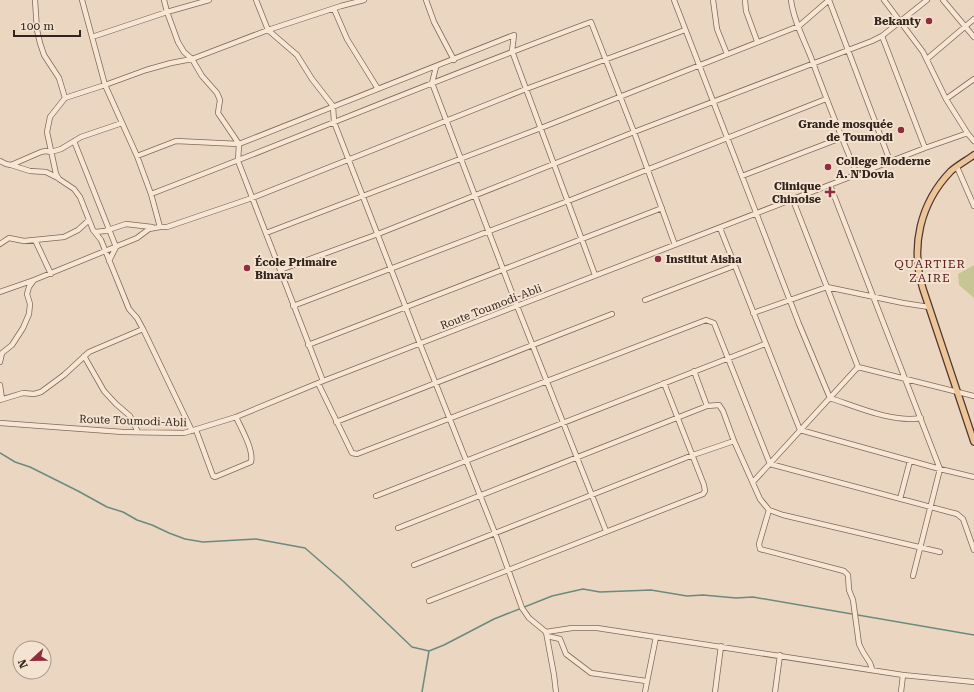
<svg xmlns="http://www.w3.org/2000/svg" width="974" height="692" viewBox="0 0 974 692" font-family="'Roboto Serif',serif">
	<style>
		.green { fill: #c8c595 }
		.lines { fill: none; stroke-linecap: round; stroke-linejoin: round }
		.stream { stroke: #6b8a7d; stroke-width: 1.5 }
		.minor-casing { stroke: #836859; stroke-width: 6 }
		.major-casing { stroke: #51382e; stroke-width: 8 }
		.minor { stroke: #f6e6d3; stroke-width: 4.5 }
		.major { stroke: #edc59a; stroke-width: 5.5 }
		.poi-dot { fill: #8f2d3e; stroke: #f3e3d0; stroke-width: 1.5 }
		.labels { text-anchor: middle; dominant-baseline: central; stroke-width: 4; stroke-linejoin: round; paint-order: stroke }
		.poi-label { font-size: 11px; font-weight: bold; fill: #33241d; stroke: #f3e3d0; text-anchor: end }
		.street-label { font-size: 11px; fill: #33241d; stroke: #f3e3d0 }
		.neighbourhood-label { font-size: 12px; letter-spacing: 1px; fill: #5e211f; stroke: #f3e3d0 }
	</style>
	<rect width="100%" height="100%" fill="#ebd7c1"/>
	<!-- green -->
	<path class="green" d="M974,265V298L959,285L958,274Z"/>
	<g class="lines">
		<!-- stream -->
		<path class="stream" d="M0,453L15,462L30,467L78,491L107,507L123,512L137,520L152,525L169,533L185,539L203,542L256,539L305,548L343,581L412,647L429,651L444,645L494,619L552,596L583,589L600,592L651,590L687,596L703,595L736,598L753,597L974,635
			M422,692L429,651"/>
		<defs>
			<path id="minor" d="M35,0L37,30L40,43L44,55L59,78L65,98
				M82,0L105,85L146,70L171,63L192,59L268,30L341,6L364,0
				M209,0L167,12L178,42L184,52L192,59L202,76L217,93L220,100L218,113L239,144L238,161L323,381
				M256,0L268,30L297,55L312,79L333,106L334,122L420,344L495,533L522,608L529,618L546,632L554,675L556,692
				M426,0L434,22L454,60
				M674,0L799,324L830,398C857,407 893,423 921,418
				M713,0L717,29L727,54
				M745,0L746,11L757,41
				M791,0C793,18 803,38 810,55C825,95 840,135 857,174
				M829,0L890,161
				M884,0L923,52L946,99L968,134
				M943,0L974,37
				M334,9L347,39L378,89
				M514,35L512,51L595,275
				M882,36L925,148
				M92,37L167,12L164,0
				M927,59L974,19
				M436,67L432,83L517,306L606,531
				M946,99L974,79
				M74,141L116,247L109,261
				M137,156L176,141L239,144L514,35
				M0,161L6,164L11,165L41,152L46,151L51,152L61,149L81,137L122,123
				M11,165L30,171L46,172L58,178
				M957,167L974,206
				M742,176L841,138
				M830,185L940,469L913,576
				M151,194C298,138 443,77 591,22L634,132L675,245
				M793,200L858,367
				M160,227H167L252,198L526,89L685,30
				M720,228L800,430L940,469L974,477
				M95,232L105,231L126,224L152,227
				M266,233L541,128L799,26L829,0
				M35,240L51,274
				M0,244L9,238L24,241L64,237L78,230L89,220
				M280,270L378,234L634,132L872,41L882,36L927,0
				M0,292L34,280
				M645,300L734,266
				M293,306L568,201L826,99
				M753,313L827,287L903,303L929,307
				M308,345L662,208
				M84,356L104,391L116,404L130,416L138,432
				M0,362L2,353L12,345L23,328L29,314L30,304L27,294L29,287L34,280L137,238L149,229L160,227L151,194L137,156L105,85L65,98L50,117L47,132L56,174L59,179L74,189L80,197L93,230L101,240L129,309L137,318L143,329L192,431
				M858,367L974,396
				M694,371L707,406
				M318,383L352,453L357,454L706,320L714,323L770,464L957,514L963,519L974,550
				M0,385L2,399
				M0,400L23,393L34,394L41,392L64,375L89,352L143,329
				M336,422L612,314
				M0,423L123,432L184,433L236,417L323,381L925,148L965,134H968L974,141
				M196,430L213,476L215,477L251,462C254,450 241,428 236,417
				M753,482L858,367
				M376,496L765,344
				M900,499L910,461
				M769,510L759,544L760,549L844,571L848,575L849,590L853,600L859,644L863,652L870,663L872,669
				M398,528L707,406L719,405L723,411L734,441L760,499L769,510L783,515L940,552
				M414,565L693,455L734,441
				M429,601L703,494L705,491L704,485L664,383
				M546,632L572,628H597L903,675L974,682
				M547,636L560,639L566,654L591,673L646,681
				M645,692L656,637
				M715,692L721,646
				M775,692L780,655
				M901,692L903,675"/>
			<path id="major" d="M974,155C967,160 958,165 951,171C920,203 910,247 923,289L974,442"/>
		</defs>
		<!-- minor casing -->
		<use href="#minor" class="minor-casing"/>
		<!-- major casing -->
		<use href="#major" class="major-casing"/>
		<!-- minor -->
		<use href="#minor" class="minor"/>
		<!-- major -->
		<use href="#major" class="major"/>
	</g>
	<!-- markers -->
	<g class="poi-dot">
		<circle cx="929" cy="21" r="4"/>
		<circle cx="901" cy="130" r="4"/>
		<circle cx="828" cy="167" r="4"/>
		<path d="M828 186h4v4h4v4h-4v4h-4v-4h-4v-4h4z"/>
		<circle cx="658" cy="259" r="4"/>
		<circle cx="247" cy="268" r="4"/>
	</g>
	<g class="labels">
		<!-- poi labels -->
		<g class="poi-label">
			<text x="921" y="21">Bekanty</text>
			<text x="893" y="124">Grande mosquée<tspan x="893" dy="13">de Toumodi</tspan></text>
			<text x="836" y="161" text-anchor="start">College Moderne<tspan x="836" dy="13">A. N'Dovia</tspan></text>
			<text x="821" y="186">Clinique<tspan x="821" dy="13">Chinoise</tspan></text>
			<text x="666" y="259" text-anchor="start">Institut Aisha</text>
			<text x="255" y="262" text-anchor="start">École Primaire<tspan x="255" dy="13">Binava</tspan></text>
		</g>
		<!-- street labels -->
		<g class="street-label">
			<text transform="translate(491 307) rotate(-21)">Route Toumodi-Abli</text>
			<text transform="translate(133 421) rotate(2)">Route Toumodi-Abli</text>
		</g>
		<!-- neighbourhood labels -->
		<g class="neighbourhood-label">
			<text x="930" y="264">QUARTIER<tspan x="930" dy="14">ZAIRE</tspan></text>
		</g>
	</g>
	<!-- north arrow -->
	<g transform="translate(32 660) rotate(248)"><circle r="19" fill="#f3e3d0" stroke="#a69788"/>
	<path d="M0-3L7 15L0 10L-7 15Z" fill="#8f2d3e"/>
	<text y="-6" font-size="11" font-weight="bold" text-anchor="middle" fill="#33241d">N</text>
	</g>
	<!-- scale -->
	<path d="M14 30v6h66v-6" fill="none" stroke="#33241d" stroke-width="2"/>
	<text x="20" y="30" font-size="12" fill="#33241d" stroke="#f3e3d0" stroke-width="3" paint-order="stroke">100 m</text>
</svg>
